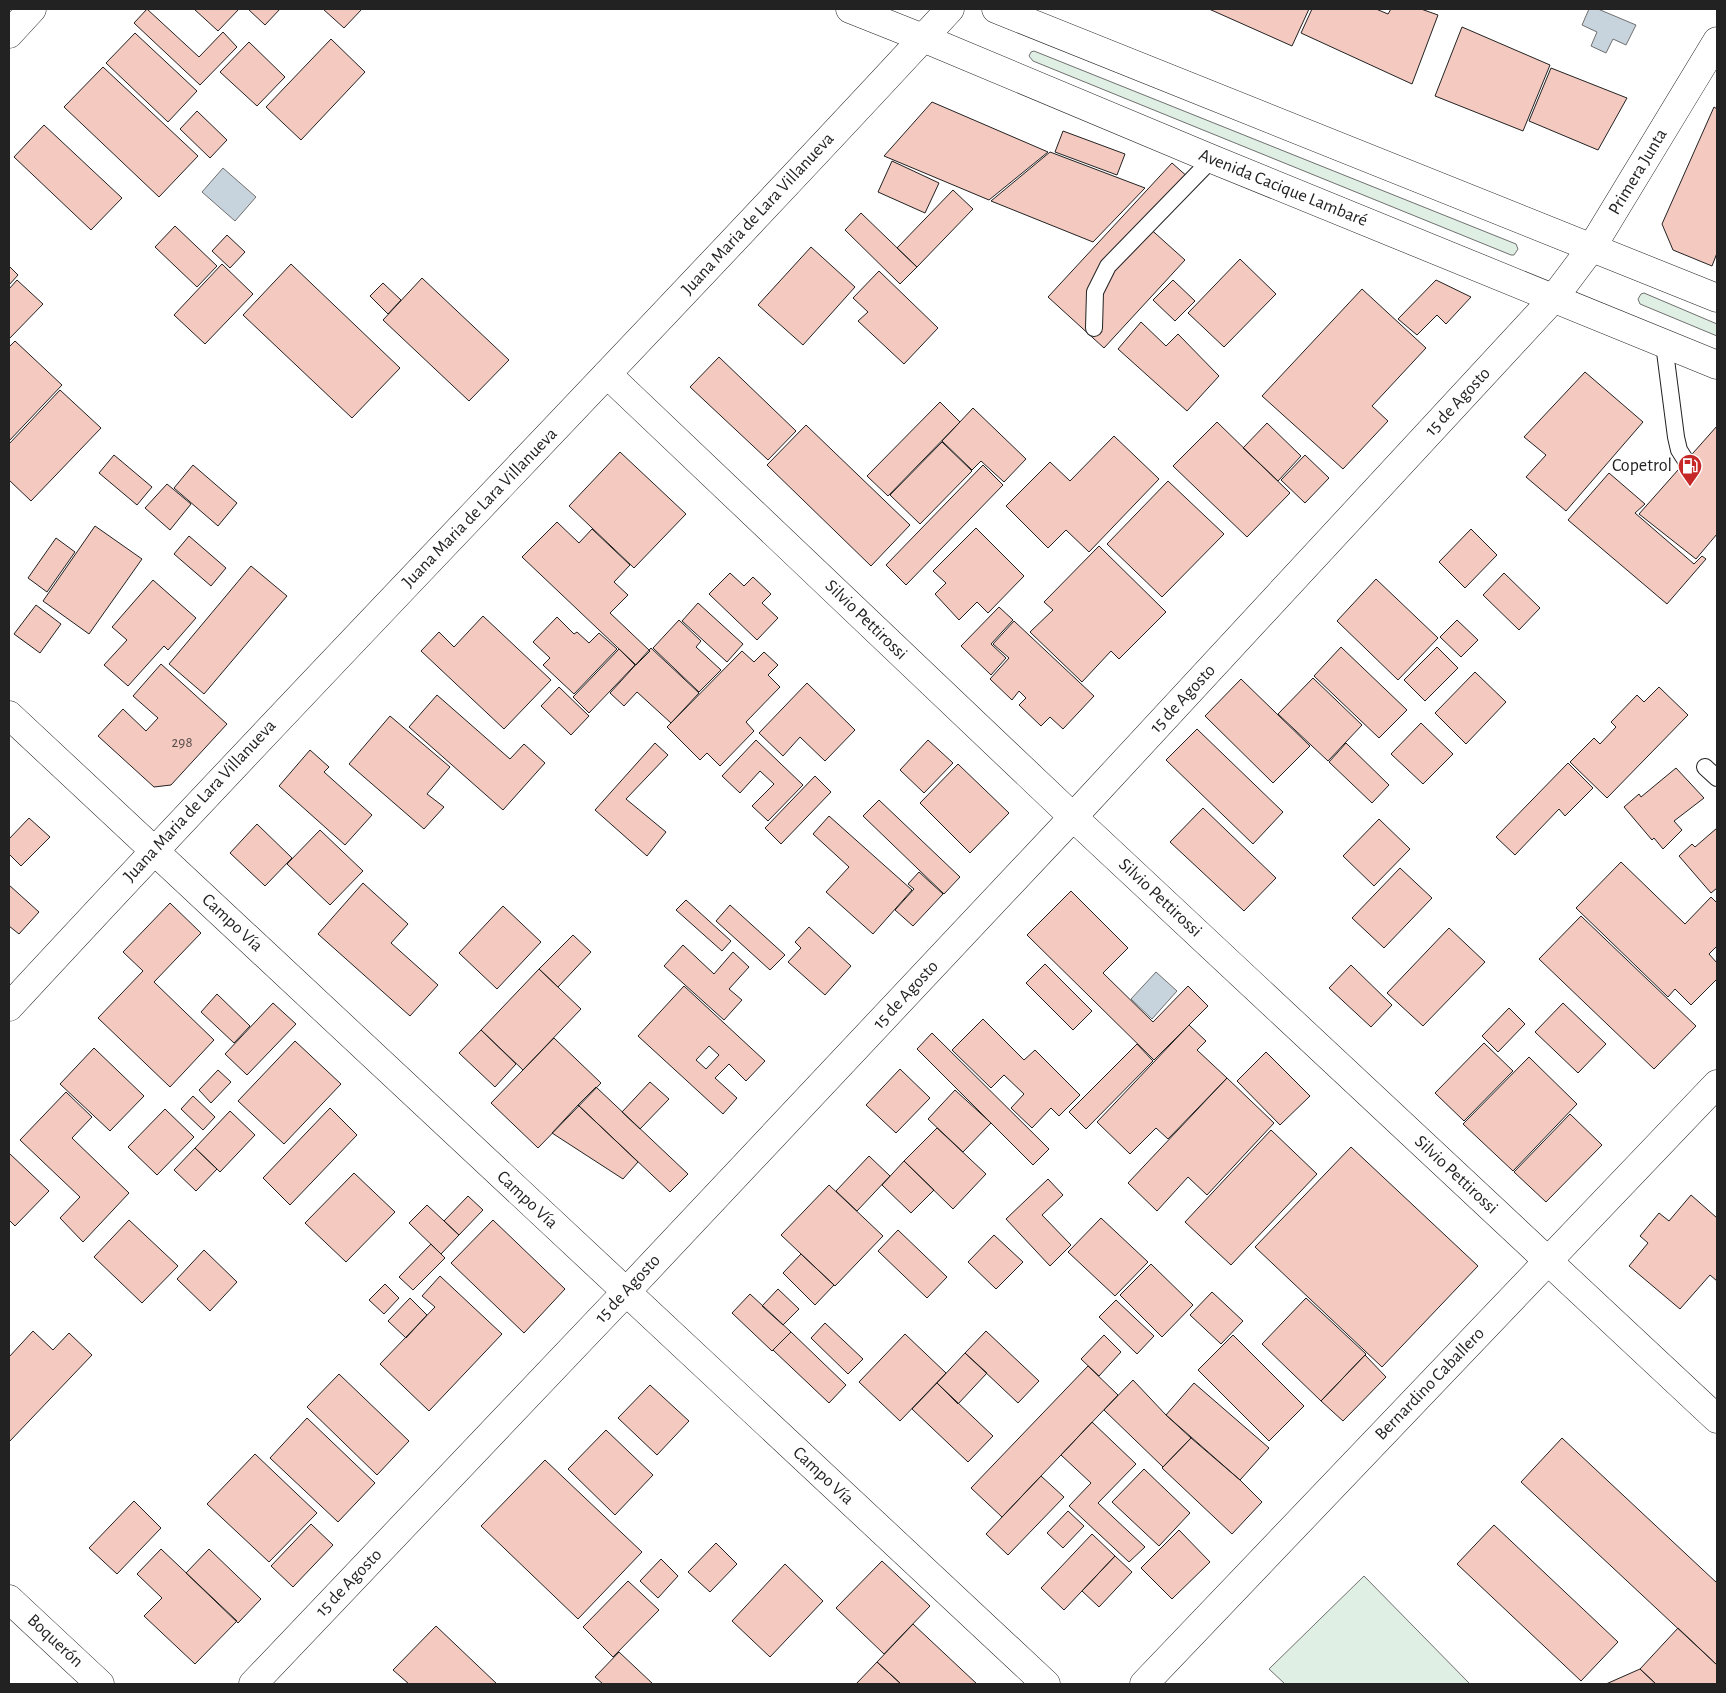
<svg xmlns="http://www.w3.org/2000/svg" width="1726" height="1693" viewBox="0 0 1726 1693" font-family="'Alegreya Sans',sans-serif">
	<style>
		.green { fill: #e0efe3; stroke: #6f6f6f }
		.water { fill: #c7d3dd; stroke: #6f6f6f }
		.building { fill: #f3c9c0; stroke: #222; fill-rule: evenodd }
		.lines { fill: none; stroke-linecap: round; stroke-linejoin: round }
		.service-casing { stroke: #222; stroke-width: 18 }
		.minor-casing { stroke: #222; stroke-width: 29 }
		.tertiary-casing { stroke: #222; stroke-width: 29 }
		.primary-casing { stroke: #222; stroke-width: 29 }
		.service { stroke: #fff; stroke-width: 16 }
		.minor { stroke: #fff; stroke-width: 28 }
		.tertiary { stroke: #fff; stroke-width: 28 }
		.primary { stroke: #fff; stroke-width: 28 }
		.labels { text-anchor: middle; dominant-baseline: central; stroke-width: 4; stroke-linejoin: round; paint-order: stroke }
		.number-label { font-size: 15px; fill: #564c4a }
		.street-label { font-size: 18px; fill: #222; stroke: #fff }
		.poi-label { font-size: 18px; fill: #222; stroke: #fff; text-anchor: end }
	</style>
	<rect width="100%" height="100%" fill="#fff"/>
	<!-- green -->
	<path class="green" d="M1034,51L1516,244L1518,249L1514,255H1511L1033,61L1029,56L1031,52Z
		M1644,293L1717,324V336L1640,304L1638,299L1641,294Z
		M1364,1576L1470,1684H1285L1269,1669Z"/>
	<!-- water -->
	<path class="water" d="M1589,9H1598L1636,25L1626,45L1613,39L1606,53L1591,46L1597,32L1582,25Z
		M223,168L256,197L235,221L202,192Z
		M1156,972L1177,991L1152,1019L1131,999Z"/>
	<!-- building -->
	<path class="building" d="M147,9L199,57L223,32L237,47L200,85L134,23Z
		M194,9H239L218,31Z
		M248,9H280L265,25Z
		M323,9H362L344,28Z
		M1209,9H1309L1292,46Z
		M1312,9H1376L1388,14L1391,9H1421L1438,15L1412,84L1301,33Z
		M1462,27L1550,65L1523,131L1435,96Z
		M135,33L197,91L168,122L106,63Z
		M331,39L365,72L301,140L266,107Z
		M249,42L285,77L257,106L220,72Z
		M103,67L198,156L159,197L64,107Z
		M1551,68L1627,98L1598,150L1529,121Z
		M932,102L1048,152L989,200L884,156Z
		M1714,107L1717,109V253L1712,266L1673,250L1662,224Z
		M197,111L227,140L210,158L180,129Z
		M44,125L122,198L91,230L14,157Z
		M1063,131L1125,154L1117,175L1055,152Z
		M1050,152L1145,188L1093,242L991,201Z
		M892,161L939,183L925,213L878,192Z
		M1172,163L1189,178L1146,225L1185,260L1104,348L1048,297Z
		M953,190L973,209L917,267L897,248Z
		M861,213L917,267L900,284L845,230Z
		M175,226L217,266L197,287L155,247Z
		M227,235L245,252L230,268L212,251Z
		M811,247L855,287L803,345L758,305Z
		M1240,259L1276,294L1224,347L1188,313Z
		M222,264L253,294L205,344L174,315Z
		M291,264L400,368L352,418L243,315Z
		M9,266L18,275L9,285Z
		M879,271L938,328L904,364L858,321L868,312L853,298Z
		M422,278L509,360L469,401L383,320Z
		M17,280L43,304L9,339V289Z
		M1173,280L1195,301L1175,321L1153,300Z
		M1436,280L1471,297L1446,324L1437,315L1417,335L1398,319Z
		M383,283L401,300L388,314L370,296Z
		M1362,289L1426,348L1372,406L1388,421L1343,469L1262,396Z
		M1141,322L1166,346L1178,334L1219,376L1187,411L1118,349Z
		M15,341L62,385L9,441V347Z
		M719,357L796,431L768,460L690,387Z
		M1585,372L1643,422L1566,511L1526,477L1546,455L1524,437Z
		M60,390L101,428L31,501L9,480V444Z
		M940,402L960,422L888,496L867,476Z
		M973,408L1026,459L1004,482L981,461L972,470L942,441Z
		M1217,422L1290,493L1247,537L1173,466Z
		M1267,423L1301,456L1278,481L1243,448Z
		M806,425L910,525L871,566L767,465Z
		M1717,426V534L1696,559L1639,514Z
		M1114,436L1159,479L1089,552L1066,530L1048,548L1006,506L1050,462L1070,481Z
		M942,442L972,471L920,524L890,495Z
		M620,452L686,514L634,568L569,506Z
		M114,455L152,487L137,505L99,473Z
		M1305,455L1329,478L1305,503L1281,480Z
		M193,465L237,503L218,526L174,488Z
		M983,465L1003,485L906,585L886,565Z
		M1609,473L1645,504L1635,513L1694,564L1702,556L1706,559L1667,604L1568,520Z
		M1168,481L1224,534L1162,597L1107,544Z
		M167,484L191,504L170,530L145,508Z
		M557,522L579,543L592,529L630,565L614,582L628,595L610,613L650,651L636,665L522,557Z
		M95,526L142,559L89,634L43,601Z
		M976,528L1024,576L988,613L977,602L959,620L935,594L946,583L933,571Z
		M1471,529L1497,555L1465,588L1439,562Z
		M189,536L226,568L211,586L174,554Z
		M56,538L75,552L47,592L28,578Z
		M1099,546L1166,612L1119,659L1111,651L1082,682L1030,632L1053,610L1044,602Z
		M251,566L287,596L204,694L169,664Z
		M730,573L744,586L753,577L771,594L762,603L778,618L757,640L709,594Z
		M1504,573L1540,608L1519,630L1483,595Z
		M1376,579L1438,638L1398,680L1337,621Z
		M153,580L196,618L168,650L164,646L128,686L104,665L127,640L112,627Z
		M698,603L743,644L727,662L682,621Z
		M36,605L61,624L40,653L14,634Z
		M999,607L1013,620L991,644L1006,658L991,675L961,646Z
		M483,616L551,680L504,729L421,651L439,632L454,647Z
		M557,617L574,634L577,632L589,643L599,633L617,649L574,694L543,665L550,658L533,642Z
		M679,620L701,641L696,647L721,670L699,692L653,648Z
		M1457,620L1478,640L1461,657L1440,637Z
		M1014,621L1094,696L1063,729L1050,717L1041,726L1019,705L1026,698L1019,691L1012,700L990,679L1009,658L993,644Z
		M1341,647L1407,710L1379,738L1314,676Z
		M1437,647L1458,668L1425,701L1404,680Z
		M651,648L699,693L671,723L637,692L624,706L610,693Z
		M619,649L635,665L589,713L573,697Z
		M742,651L754,662L764,652L778,665L768,675L780,687L746,722L754,731L720,766L707,753L700,760L667,727Z
		M161,664L227,724L171,785L154,787L98,736L123,709L146,731L158,718L133,696Z
		M1475,672L1506,702L1466,744L1435,713Z
		M1313,678L1362,725L1328,761L1278,714Z
		M1241,679L1310,746L1273,783L1205,716Z
		M807,683L855,730L825,761L800,737L783,756L759,733Z
		M559,687L589,716L571,735L541,706Z
		M1659,687L1688,715L1607,798L1570,762L1594,738L1600,744L1616,727L1611,722L1637,695L1644,702Z
		M437,695L510,759L524,744L545,763L503,810L409,727Z
		M390,716L450,767L427,794L444,807L424,829L349,764Z
		M1421,723L1453,754L1423,784L1391,754Z
		M1197,729L1283,812L1253,844L1166,760Z
		M756,740L803,785L768,821L752,806L774,784L760,771L740,793L722,776Z
		M928,740L953,763L924,793L900,770Z
		M655,743L668,755L626,799L666,832L647,856L595,810Z
		M1346,743L1389,785L1372,803L1329,762Z
		M310,750L329,767L324,772L372,815L345,845L279,786Z
		M1568,763L1593,788L1565,816L1559,809L1515,855L1496,837Z
		M958,764L1009,813L970,853L920,803Z
		M1676,768L1704,798L1674,821L1682,830L1663,849L1654,838L1652,840L1624,807L1639,794L1641,797Z
		M815,776L831,792L781,844L765,828Z
		M879,800L960,877L944,894L863,816Z
		M1203,808L1276,878L1244,911L1170,842Z
		M829,816L912,890L873,934L826,892L849,867L813,834Z
		M29,818L50,837L21,866L9,854V839Z
		M1379,819L1410,849L1374,886L1343,856Z
		M257,824L292,858L265,886L230,853Z
		M1717,828V888L1711,893L1679,856L1692,844L1695,847Z
		M320,830L363,871L330,905L287,864Z
		M1621,862L1685,924L1711,897L1717,903V946L1709,954L1717,963V979L1691,1005L1675,989L1668,997L1576,908Z
		M1400,868L1432,898L1384,948L1352,918Z
		M919,872L943,894L913,926L895,910L914,889L908,884Z
		M363,883L408,924L391,943L438,985L410,1016L318,934Z
		M9,885L39,912L19,934L9,926Z
		M1071,891L1128,948L1103,973L1153,1022L1188,986L1208,1006L1154,1060L1027,935Z
		M686,900L731,941L722,951L676,910Z
		M170,903L201,933L154,982L214,1040L170,1087L98,1018L143,971L123,952Z
		M730,905L785,955L770,970L716,921Z
		M503,906L541,942L497,989L459,953Z
		M1581,916L1696,1026L1654,1069L1539,959Z
		M809,927L851,966L825,995L788,962L801,948L795,942Z
		M1449,928L1485,962L1423,1026L1387,993Z
		M573,935L591,952L558,987L539,969Z
		M683,945L714,974L733,952L749,967L729,989L742,1000L724,1020L664,966Z
		M1045,964L1092,1011L1073,1030L1026,983Z
		M1351,965L1392,1005L1371,1027L1329,988Z
		M539,969L581,1009L523,1070L481,1030Z
		M684,986L765,1061L746,1081L729,1064L715,1078L737,1098L723,1114L638,1036ZM709,1046L719,1055L706,1069L696,1060Z
		M217,994L250,1026L234,1043L201,1012Z
		M273,1003L296,1024L247,1075L225,1054Z
		M1563,1003L1606,1044L1578,1073L1535,1032Z
		M1509,1008L1525,1024L1498,1052L1482,1036Z
		M983,1019L1024,1060L1035,1050L1080,1095L1059,1116L1051,1108L1032,1128L1011,1108L1024,1094L1004,1075L991,1088L952,1050Z
		M1189,1025L1206,1041L1197,1050L1227,1078L1168,1139L1156,1128L1130,1154L1097,1122Z
		M481,1030L516,1064L495,1087L459,1053Z
		M932,1033L1049,1149L1033,1165L917,1049Z
		M554,1038L601,1083L538,1148L491,1103Z
		M295,1041L341,1084L284,1144L238,1101Z
		M1484,1043L1513,1071L1464,1121L1435,1093Z
		M1137,1044L1153,1061L1086,1129L1069,1112Z
		M94,1048L144,1096L110,1131L60,1084Z
		M1266,1052L1310,1096L1280,1125L1237,1081Z
		M1529,1057L1577,1104L1513,1171L1463,1124Z
		M900,1069L930,1098L896,1133L866,1105Z
		M218,1070L231,1082L211,1103L199,1090Z
		M1227,1078L1274,1123L1207,1195L1188,1177L1157,1211L1128,1183Z
		M650,1082L669,1099L640,1129L622,1112Z
		M596,1087L688,1174L670,1192L578,1105Z
		M955,1090L991,1123L963,1152L928,1119Z
		M66,1092L92,1117L72,1138L129,1193L83,1242L60,1218L80,1197L20,1140Z
		M193,1096L215,1117L203,1130L181,1109Z
		M578,1105L638,1162L623,1179L552,1133Z
		M330,1108L357,1135L290,1205L263,1178Z
		M165,1109L194,1137L157,1175L128,1147Z
		M230,1111L255,1135L220,1172L195,1148Z
		M1570,1114L1602,1145L1546,1202L1514,1172Z
		M937,1128L986,1174L953,1209L904,1161Z
		M1271,1130L1317,1174L1231,1265L1185,1222Z
		M1351,1147L1478,1266L1382,1367L1255,1247Z
		M195,1148L217,1169L196,1191L174,1170Z
		M9,1153L49,1191L15,1226L9,1220Z
		M869,1156L890,1176L857,1211L836,1191Z
		M904,1161L934,1190L911,1213L882,1185Z
		M354,1173L395,1212L346,1262L305,1223Z
		M1048,1179L1063,1195L1042,1215L1071,1245L1050,1266L1006,1219Z
		M829,1185L883,1236L835,1286L781,1235Z
		M1691,1195L1717,1218V1281L1710,1275L1680,1309L1629,1266L1648,1243L1640,1236L1659,1213L1669,1221Z
		M468,1196L483,1210L459,1235L444,1221Z
		M427,1205L459,1235L441,1254L409,1223Z
		M1101,1218L1148,1262L1115,1296L1068,1252Z
		M129,1220L178,1266L142,1303L94,1257Z
		M493,1220L565,1289L524,1333L451,1263Z
		M898,1230L947,1277L927,1298L878,1251Z
		M994,1235L1023,1262L996,1289L968,1262Z
		M431,1244L445,1258L413,1290L399,1277Z
		M204,1250L237,1282L210,1311L177,1279Z
		M801,1254L834,1285L815,1305L783,1273Z
		M1151,1264L1193,1305L1162,1337L1120,1295Z
		M440,1276L502,1334L429,1411L380,1364L435,1307L422,1296Z
		M385,1284L399,1298L384,1314L369,1300Z
		M778,1289L799,1309L783,1325L762,1306Z
		M1212,1292L1243,1321L1221,1344L1190,1315Z
		M750,1294L791,1332L772,1351L732,1313Z
		M410,1298L427,1315L406,1338L388,1321Z
		M1306,1298L1366,1354L1321,1401L1262,1344Z
		M1116,1300L1154,1336L1137,1354L1099,1317Z
		M825,1323L863,1359L848,1374L811,1338Z
		M33,1331L53,1350L69,1333L92,1355L9,1442V1357Z
		M986,1331L1039,1381L1018,1403L965,1353Z
		M791,1332L846,1385L829,1403L773,1350Z
		M905,1334L946,1373L900,1421L859,1382Z
		M1104,1335L1121,1352L1099,1376L1081,1359Z
		M1233,1335L1304,1406L1269,1441L1198,1370Z
		M965,1353L987,1373L958,1404L937,1383Z
		M1365,1355L1386,1377L1343,1421L1321,1401Z
		M1088,1366L1118,1395L1002,1517L971,1488Z
		M339,1374L409,1441L377,1475L307,1407Z
		M1133,1380L1166,1415L1191,1438L1163,1467L1104,1410Z
		M937,1383L993,1436L968,1462L912,1409Z
		M1194,1383L1269,1448L1240,1480L1166,1415Z
		M650,1385L689,1421L657,1455L618,1418Z
		M307,1418L375,1483L338,1522L270,1458Z
		M1092,1422L1136,1464L1098,1503L1145,1547L1129,1562L1069,1506L1091,1483L1061,1455Z
		M606,1430L653,1475L615,1515L568,1469Z
		M1191,1438L1240,1480L1262,1502L1232,1534L1162,1468Z
		M1562,1438L1717,1583V1665L1521,1482Z
		M255,1454L317,1513L269,1562L207,1504Z
		M545,1460L642,1552L578,1619L481,1526Z
		M1144,1469L1190,1513L1159,1546L1112,1502Z
		M1041,1476L1064,1497L1008,1555L986,1534Z
		M134,1501L161,1528L117,1574L89,1548Z
		M1068,1511L1084,1526L1063,1548L1047,1533Z
		M311,1524L333,1545L293,1587L271,1566Z
		M1494,1525L1618,1642L1581,1681L1457,1564Z
		M1179,1530L1210,1562L1172,1599L1141,1568Z
		M1092,1534L1115,1556L1064,1610L1041,1588Z
		M716,1543L737,1564L710,1592L688,1572Z
		M161,1549L237,1621L195,1664L144,1616L162,1598L137,1574Z
		M209,1549L261,1599L238,1623L186,1573Z
		M1115,1556L1132,1572L1099,1607L1082,1591Z
		M661,1559L678,1576L658,1598L640,1581Z
		M882,1561L930,1606L884,1654L836,1608Z
		M785,1564L823,1601L770,1657L732,1621Z
		M628,1581L659,1610L613,1657L583,1627Z
		M913,1624L977,1684H901L877,1662Z
		M436,1626L497,1684H409L393,1670Z
		M1678,1628L1717,1665V1684H1656L1640,1669Z
		M619,1652L653,1684H603L595,1677Z
		M877,1662L901,1684H856Z
		M1640,1669L1656,1684H1606Z"/>
	<g class="lines">
		<defs>
			<path id="service" d="M1094,328L1095,292L1108,266L1212,159
				M1664,344L1676,437L1679,450L1686,461
				M1705,767L1717,778"/>
			<path id="minor" d="M9,34L32,9
				M607,374L1073,817L1717,1419
				M9,715L1046,1684
				M9,1599L100,1684
				M253,1684L626,1292L1073,817L1553,299L1592,247L1717,41
				M1144,1684L1717,1084"/>
			<path id="tertiary" d="M9,1007C319,671 640,345 950,9"/>
			<path id="primary" d="M850,9L923,38L1212,159L1717,365
				M996,9L1717,298"/>
		</defs>
		<!-- service casing -->
		<use href="#service" class="service-casing"/>
		<!-- minor casing -->
		<use href="#minor" class="minor-casing"/>
		<!-- tertiary casing -->
		<use href="#tertiary" class="tertiary-casing"/>
		<!-- primary casing -->
		<use href="#primary" class="primary-casing"/>
		<!-- service -->
		<use href="#service" class="service"/>
		<!-- minor -->
		<use href="#minor" class="minor"/>
		<!-- tertiary -->
		<use href="#tertiary" class="tertiary"/>
		<!-- primary -->
		<use href="#primary" class="primary"/>
	</g>
	<!-- icons -->
	<defs>
		<symbol id="fuel-pin" viewBox="-11 -11 22 30"><path d="M0 17L-7.5 6A9.5 9.5 0 1 1 7.5 6Z" fill="#c62828" stroke="#fff"/><path d="M-5.5-6h7V0h2V4h1.3V-2.5L3-4.5l.8-.8L6-3V5H2.5V1h-1V6h-7ZM-4.2-4.7v3.2H.2V-4.7Z" fill="#fff"/></symbol>
	</defs>
	<g fill-rule="evenodd">
		<use href="#fuel-pin" x="1676" y="452" width="28" height="38"/>
	</g>
	<g class="labels">
		<!-- number labels -->
		<g class="number-label">
			<text x="182" y="742">298</text>
		</g>
		<!-- street labels -->
		<g class="street-label">
			<text transform="translate(1638 172) rotate(-59)">Primera Junta</text>
			<text transform="translate(1283 188) rotate(22)">Avenida Cacique Lambaré</text>
			<text transform="translate(758 214) rotate(-47)">Juana Maria de Lara Villanueva</text>
			<text transform="translate(1458 402) rotate(-47)">15 de Agosto</text>
			<text transform="translate(480 508) rotate(-46)">Juana Maria de Lara Villanueva</text>
			<text transform="translate(866 620) rotate(44)">Silvio Pettirossi</text>
			<text transform="translate(1183 699) rotate(-47)">15 de Agosto</text>
			<text transform="translate(200 801) rotate(-47)">Juana Maria de Lara Villanueva</text>
			<text transform="translate(1160 898) rotate(43)">Silvio Pettirossi</text>
			<text transform="translate(232 923) rotate(43)">Campo Vía</text>
			<text transform="translate(906 995) rotate(-47)">15 de Agosto</text>
			<text transform="translate(1456 1175) rotate(43)">Silvio Pettirossi</text>
			<text transform="translate(527 1200) rotate(43)">Campo Vía</text>
			<text transform="translate(628 1289) rotate(-47)">15 de Agosto</text>
			<text transform="translate(1430 1384) rotate(-46)">Bernardino Caballero</text>
			<text transform="translate(823 1476) rotate(43)">Campo Vía</text>
			<text transform="translate(349 1583) rotate(-46)">15 de Agosto</text>
			<text transform="translate(55 1641) rotate(43)">Boquerón</text>
		</g>
		<!-- poi labels -->
		<g class="poi-label">
			<text x="1672" y="466">Copetrol</text>
		</g>
	</g>
	<!-- border -->
	<rect width="1726" height="1693" fill="none" stroke="#222222" stroke-width="20"/>
</svg>
